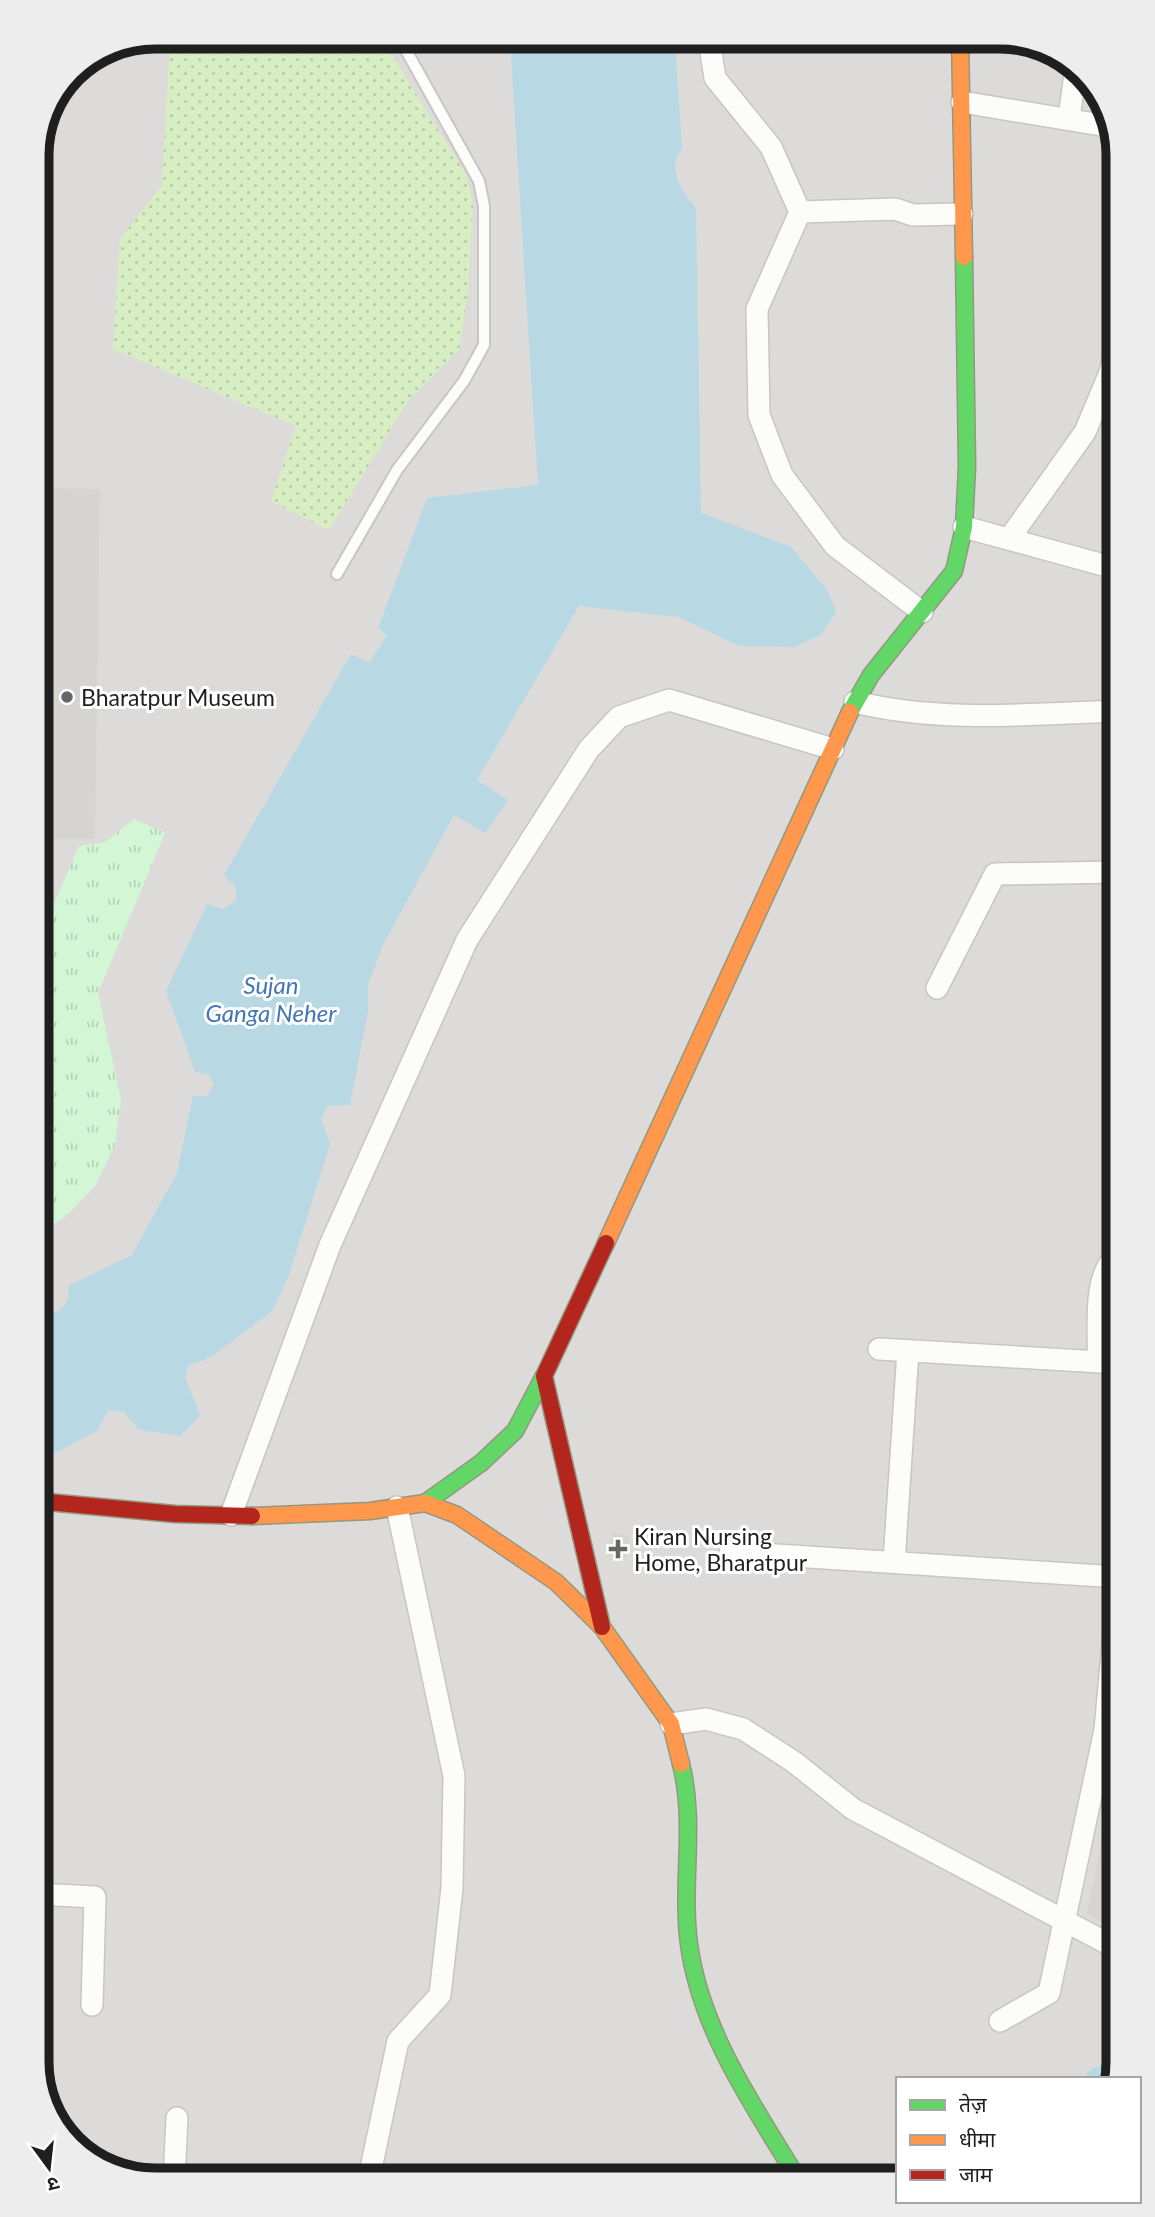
<svg xmlns="http://www.w3.org/2000/svg" width="1155" height="2217" viewBox="0 0 1155 2217" font-family="Lato,'Noto Sans Devanagari',sans-serif">
	<style>
		.residential { fill: #dddbd9 }
		.grass { fill: url(#grass-dots) }
		.park { fill: url(#park-tufts) }
		.water { fill: #b8d8e4 }
		.lines { fill: none; stroke-linecap: round; stroke-linejoin: round }
		.canal { stroke: #b8d8e4; stroke-width: 21 }
		.building { fill: #d6d4d0 }
		.lane-casing { stroke: #c6c6c3; stroke-width: 14 }
		.street-casing { stroke: #c6c6c3; stroke-width: 24 }
		.fast-casing { stroke: #95987e; stroke-width: 19 }
		.slow-casing { stroke: #95987e; stroke-width: 19 }
		.jam-casing { stroke: #95987e; stroke-width: 19 }
		.lane { stroke: #fcfcfb; stroke-width: 10 }
		.street { stroke: #fcfcfb; stroke-width: 21 }
		.fast { stroke: #63d668; stroke-width: 16 }
		.slow { stroke: #ff974d; stroke-width: 16 }
		.jam { stroke: #b3261e; stroke-width: 16 }
		.poi-dot { fill: #676765; stroke: #fff; stroke-width: 2.5 }
		.labels { text-anchor: middle; dominant-baseline: central; stroke-width: 6; stroke-linejoin: round; paint-order: stroke }
		.poi-label { font-size: 23px; fill: #1f1f1f; stroke: #fff; text-anchor: start }
		.water-label { font-size: 24px; font-style: italic; fill: #4276b8; stroke: #fff }
		.rim { fill: none; stroke: #1f1f1f; stroke-width: 9 }
	</style>
	<defs>
		<pattern id="grass-dots" width="8" height="8" patternUnits="userSpaceOnUse" patternTransform="scale(1.75)"><rect width="8" height="8" fill="#d7eec3"/><path d="M2 2h.1M6 6h.1" fill="none" stroke="#b8cca7" stroke-width="1.8" stroke-linecap="round"/></pattern>
		<pattern id="park-tufts" width="24" height="20" patternUnits="userSpaceOnUse" patternTransform="scale(1.75)"><rect width="24" height="20" fill="#d3f6d5"/><path d="M3 7l-1-3M5 7V3M7 7l1-3M15 17l-1-3M17 17v-4M19 17l1-3" fill="none" stroke="#b5d2b6"/></pattern>
	</defs>
	<rect width="100%" height="100%" fill="#eeece7"/>
	<!-- residential -->
	<path class="residential" d="M1008,37L1072,61L1109,109L1118,155V2063L1113,2079H898V2173L147,2180L89,2160L46,2108L37,2062V147L72,71L110,46Z"/>
	<!-- grass -->
	<path class="grass" d="M384,43L467,176L473,205L468,293L459,350L408,401L329,530L271,501L296,426L113,349L120,239L162,185L170,45Z"/>
	<!-- park -->
	<path class="park" d="M134,819L165,833L98,993L121,1100L115,1144L96,1185L65,1217L37,1234V1146L44,1135L51,1109L49,1082L37,1056V943L79,846L105,842Z"/>
	<!-- water -->
	<path class="water" d="M675,40L682,148C666,170 681,190 696,208L701,513L791,547L828,591L836,612L822,634L794,647L739,646L679,617L579,606L477,780L508,800L485,833L454,815L383,945L368,985V1012L350,1105L328,1106L321,1119L330,1144L289,1275L272,1311L213,1356L188,1366L185,1377L200,1415L181,1436L139,1430L124,1412L109,1410L97,1431L55,1453L37,1456V1311C56,1319 71,1306 68,1286L132,1255L177,1173L193,1095L206,1097L214,1086L209,1075L195,1072L166,991L207,904L223,909L236,901V887L224,875L351,654L369,663L387,635L378,628L427,498L538,485L510,42Z"/>
	<g class="lines">
		<!-- canal -->
		<path class="canal" d="M1096,2079L1116,2069"/>
	</g>
	<!-- building -->
	<path class="building" d="M49,488L100,489L95,839H37V556H48Z
		M613,1533L630,1537L625,1559L608,1555Z
		M1111,1795H1118V1929L1087,1913Z"/>
	<g class="lines">
		<defs>
			<path id="lane" d="M337,574L397,470L464,381L484,345V206L479,181L402,43"/>
			<path id="street" d="M709,40L715,78L771,147L800,212L757,309L759,415L782,475L835,546L922,612
				M962,102L1113,127
				M1069,118L1076,67
				M800,212L895,209L913,215L962,214
				M964,527L1118,569
				M1009,539L1085,432L1109,375L1118,343
				M855,702C941,723 1031,714 1118,711
				M937,988L995,874L1118,872
				M879,1349L1118,1363
				M1098,1361C1100,1328 1091,1277 1118,1254
				M231,1515L330,1245L467,940L589,749L619,717L669,700L833,749
				M730,1552L1118,1577
				M894,1562L908,1351
				M671,1724L706,1719L743,1729L794,1762L853,1809L1118,1949
				M37,1894L95,1897L92,2005
				M1000,2021L1049,1993L1105,1730L1118,1588
				M369,2178L398,2041L440,1995L452,1888L454,1776L397,1507
				M174,2180L177,2118"/>
			<path id="fast" d="M850,712L871,675L954,571L964,527L967,467L964,257
				M425,1503L481,1463L515,1431L544,1376
				M681,1764C696,1823 681,1884 689,1944C700,2028 752,2104 795,2174"/>
			<path id="slow" d="M960,37L964,257
				M606,1243L850,712
				M252,1516L370,1511L425,1503L457,1515L556,1582L602,1627L671,1724L681,1764"/>
			<path id="jam" d="M37,1501L175,1514L252,1516
				M602,1627L544,1376L606,1243"/>
		</defs>
		<!-- lane casing -->
		<use href="#lane" class="lane-casing"/>
		<!-- street casing -->
		<use href="#street" class="street-casing"/>
		<!-- fast casing -->
		<use href="#fast" class="fast-casing"/>
		<!-- slow casing -->
		<use href="#slow" class="slow-casing"/>
		<!-- jam casing -->
		<use href="#jam" class="jam-casing"/>
		<!-- lane -->
		<use href="#lane" class="lane"/>
		<!-- street -->
		<use href="#street" class="street"/>
		<!-- fast -->
		<use href="#fast" class="fast"/>
		<!-- slow -->
		<use href="#slow" class="slow"/>
		<!-- jam -->
		<use href="#jam" class="jam"/>
	</g>
	<!-- markers -->
	<g class="poi-dot">
		<circle cx="67" cy="697" r="7"/>
		<path d="M614.5 1538.5h7v7h7v7h-7v7h-7v-7h-7v-7h7z"/>
	</g>
	<g class="labels">
		<!-- poi labels -->
		<g class="poi-label">
			<text x="81" y="697">Bharatpur Museum</text>
			<text x="634" y="1536">Kiran Nursing<tspan x="634" dy="26">Home, Bharatpur</tspan></text>
		</g>
		<!-- water labels -->
		<g class="water-label">
			<text x="271" y="984">Sujan<tspan x="271" dy="28">Ganga Neher</tspan></text>
		</g>
	</g>
	<!-- crop -->
	<path d="M0 0H1155V2217H0ZM155 49H1000A106 106 0 0 1 1106 155V2062A106 106 0 0 1 1000 2168H155A106 106 0 0 1 49 2062V155A106 106 0 0 1 155 49Z" fill="#ededed" fill-rule="evenodd"/>
	<path class="rim" d="M155 49H1000A106 106 0 0 1 1106 155V2062A106 106 0 0 1 1000 2168H155A106 106 0 0 1 49 2062V155A106 106 0 0 1 155 49Z"/>
	<!-- legend -->
	<rect x="896" y="2077" width="245" height="126" fill="#ffffff" stroke="#a5a5a5" stroke-width="2"/>
	<rect x="910" y="2100" width="35" height="10" fill="#63d668" stroke="#a5a5a5" stroke-width="2"/>
	<text x="959" y="2112" font-size="21" fill="#1f1f1f">तेज़</text>
	<rect x="910" y="2135" width="35" height="10" fill="#ff974d" stroke="#a5a5a5" stroke-width="2"/>
	<text x="959" y="2147" font-size="21" fill="#1f1f1f">धीमा</text>
	<rect x="910" y="2170" width="35" height="10" fill="#b3261e" stroke="#a5a5a5" stroke-width="2"/>
	<text x="959" y="2182" font-size="21" fill="#1f1f1f">जाम</text>
	<!-- north arrow -->
	<g transform="translate(49 2168) rotate(165)" stroke="#ffffff" stroke-width="5" paint-order="stroke">
	<path d="M0-5L12 26L0 18L-12 26Z" fill="#1f1f1f"/>
	<text y="-10" font-size="19" font-weight="bold" text-anchor="middle" fill="#1f1f1f">उ</text>
	</g>
</svg>
